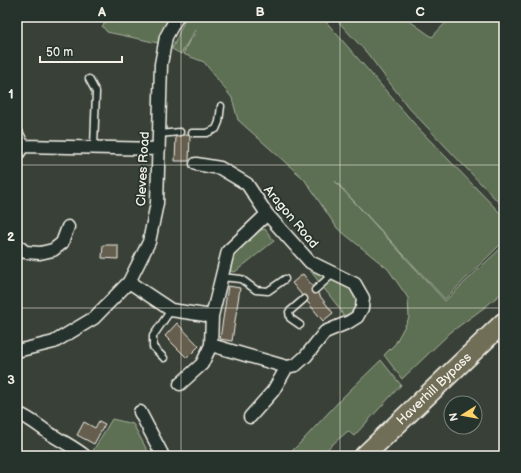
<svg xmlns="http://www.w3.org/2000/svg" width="521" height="473" viewBox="0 0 521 473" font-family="'Balsamiq Sans',sans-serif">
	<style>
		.green { fill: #5d7053; stroke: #a8b09e }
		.building { fill: #655d4e; stroke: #f4f1e8 }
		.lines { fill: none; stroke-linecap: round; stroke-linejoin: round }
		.service-casing { stroke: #f4f1e8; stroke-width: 9 }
		.minor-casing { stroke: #f4f1e8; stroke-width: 15 }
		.primary-casing { stroke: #f4f1e8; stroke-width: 22 }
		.service { stroke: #26332d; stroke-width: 6 }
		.minor { stroke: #26332d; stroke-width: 12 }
		.primary { stroke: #716e59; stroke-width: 19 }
		.grid { fill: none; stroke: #f4f1e8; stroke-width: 1; stroke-opacity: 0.55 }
		.labels { text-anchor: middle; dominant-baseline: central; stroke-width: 3.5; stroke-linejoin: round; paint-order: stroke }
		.street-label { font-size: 13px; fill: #f4f1e8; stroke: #26332d }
		.neatline { fill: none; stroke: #f4f1e8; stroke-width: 1.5 }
		.grid-label { font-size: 13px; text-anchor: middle; font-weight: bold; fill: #f4f1e8 }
	</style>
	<rect width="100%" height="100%" fill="#394037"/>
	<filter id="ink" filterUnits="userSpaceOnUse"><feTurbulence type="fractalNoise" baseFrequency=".025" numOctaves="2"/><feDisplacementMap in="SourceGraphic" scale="8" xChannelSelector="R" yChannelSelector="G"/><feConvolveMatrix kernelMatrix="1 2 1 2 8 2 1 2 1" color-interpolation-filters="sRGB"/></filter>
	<g filter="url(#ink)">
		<!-- green -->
		<path class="green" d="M111,17H171L158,43L107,32L102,26Z
			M186,17H322L419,129L504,217V241L445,299L335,181L445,301L504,245V291L485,307L451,332L402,379L384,355L395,344L409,318L408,298L388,269L337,228L304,179L238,120L232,98L204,62L183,54L188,43L196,32L195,30L181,54L172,49Z
			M334,17H404L432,37L451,17H504V208L408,107L367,53Z
			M265,229L274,241L235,272L225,270L230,253L260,230Z
			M310,268L350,288C362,298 359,312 343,316L340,309L309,269Z
			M381,360L401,385L354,436L348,431L319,456H287L302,441L343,397Z
			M112,419L133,424L148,452L146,456H93L91,454Z"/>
		<!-- building -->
		<path class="building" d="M176,135H190L189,161H175Z
			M103,245H118V259L102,258Z
			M303,274L333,313L323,321L292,283Z
			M228,286L240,288L232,341L220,339Z
			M177,323L199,346L187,358L165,336Z
			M99,421L105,424L94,444L77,435L84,422L95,428Z"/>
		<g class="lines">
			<defs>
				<path id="service" d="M89,79L96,92L94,147
					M192,133H207L216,129L219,122L221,106
					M159,134L180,132
					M221,277L241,279L256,290L268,291L285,279
					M315,290L333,274
					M300,325L290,318L289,312L304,299
					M164,358L153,347V336L171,310"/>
				<path id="minor" d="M17,134L23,146
					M17,155L23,146L159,149
					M196,164L220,168L247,184L267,214L310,262L355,284L363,298L362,308L357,317L349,322L325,332L306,356L296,365L287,367L211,345
					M17,245L25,252L40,253L53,250L62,243L68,227
					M129,282L171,310L212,316
					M17,351L54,342L94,318L129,282L149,242L157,203L161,64L166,37L177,17
					M180,384L202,364L211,345L212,316L228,251L267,214
					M140,412L163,456
					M17,413C30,418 37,425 49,433C61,441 74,447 85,456
					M250,417L273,391L287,367"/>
				<g id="primary">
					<path id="s1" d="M364,456L504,322"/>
				</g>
			</defs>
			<!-- service casing -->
			<use href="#service" class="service-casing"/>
			<!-- minor casing -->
			<use href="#minor" class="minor-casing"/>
			<!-- primary casing -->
			<use href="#primary" class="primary-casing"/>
			<!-- service -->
			<use href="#service" class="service"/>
			<!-- minor -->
			<use href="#minor" class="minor"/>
			<!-- primary -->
			<use href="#primary" class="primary"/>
		</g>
	</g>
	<!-- grid -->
	<path class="grid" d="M181,17V456M340,17V456M17,165H504M17,308H504"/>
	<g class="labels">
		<!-- street labels -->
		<g class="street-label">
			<text transform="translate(143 169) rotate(-87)">Cleves Road</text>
			<text transform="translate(291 217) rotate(50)">Aragon Road</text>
			<text stroke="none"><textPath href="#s1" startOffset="97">Haverhill Bypass</textPath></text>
		</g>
	</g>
	<!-- margin -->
	<rect width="521" height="473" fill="none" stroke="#26332d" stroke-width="44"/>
	<!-- north arrow -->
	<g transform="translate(463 415) rotate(259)"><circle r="19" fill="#26332d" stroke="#787f78"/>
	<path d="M0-3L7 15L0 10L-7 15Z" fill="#ffd166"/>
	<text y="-6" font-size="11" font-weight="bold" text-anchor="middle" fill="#f4f1e8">N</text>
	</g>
	<!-- scale -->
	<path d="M40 56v6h82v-6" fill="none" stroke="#f4f1e8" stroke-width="2"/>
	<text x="46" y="56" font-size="12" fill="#f4f1e8" stroke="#26332d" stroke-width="3" paint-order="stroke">50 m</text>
	<rect x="22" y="22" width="477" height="429" class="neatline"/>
	<g class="grid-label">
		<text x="102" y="16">A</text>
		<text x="260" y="16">B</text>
		<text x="420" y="16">C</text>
		<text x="11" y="98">1</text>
		<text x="11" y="241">2</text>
		<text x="11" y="384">3</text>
	</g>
</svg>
